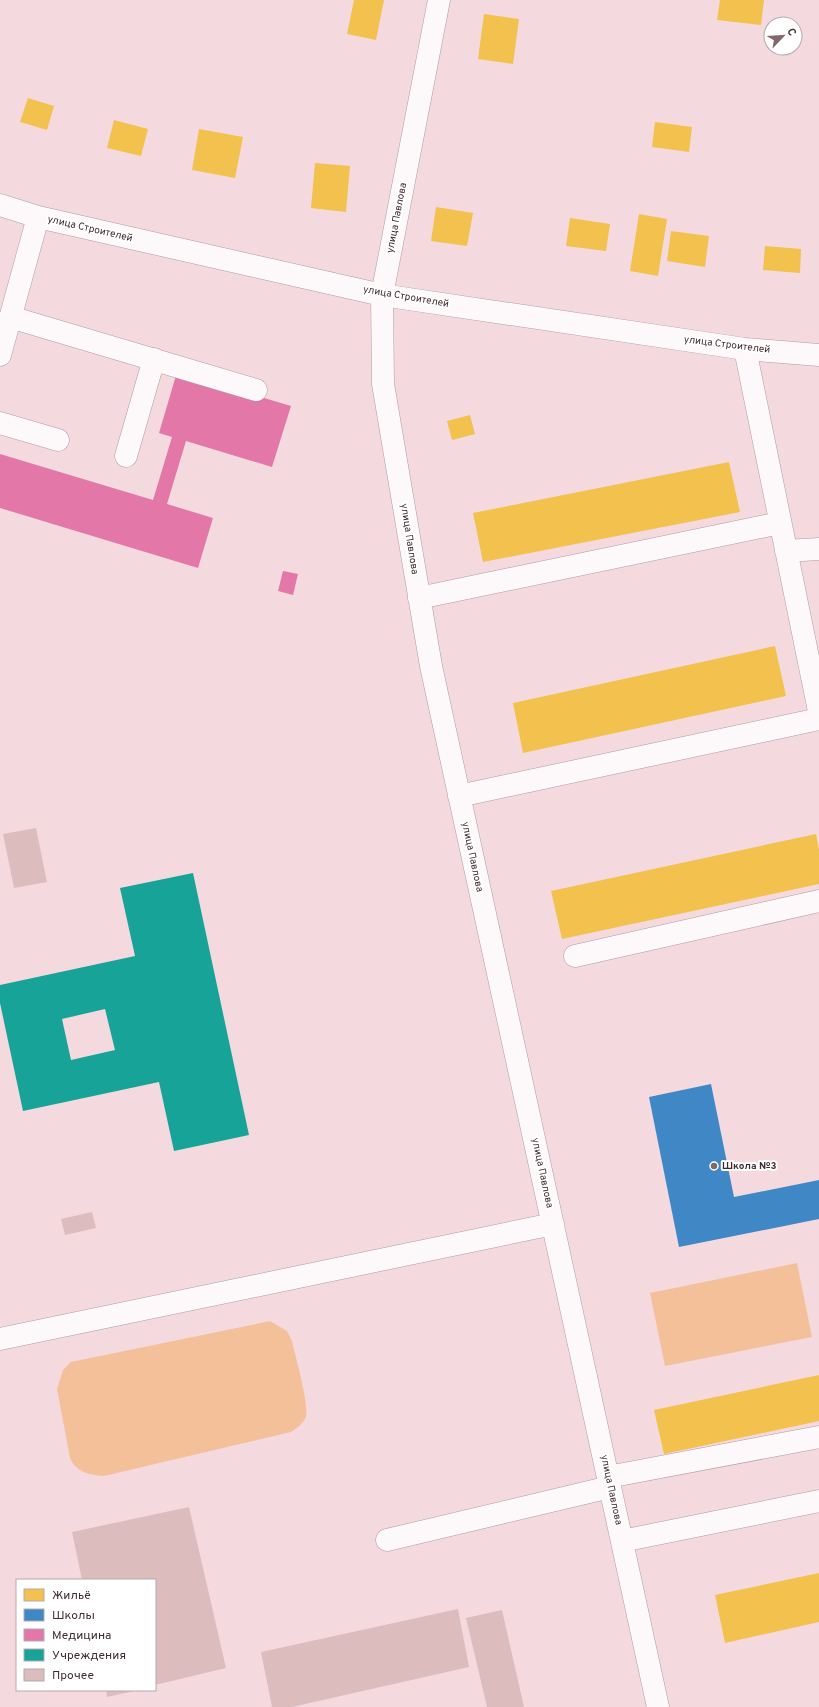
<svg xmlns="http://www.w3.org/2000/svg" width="819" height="1707" viewBox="0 0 819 1707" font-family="Overpass,sans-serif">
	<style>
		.green { fill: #f3c099 }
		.homes { fill: #f2c14e }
		.schools { fill: #3f88c5 }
		.health { fill: #e377a8 }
		.public { fill: #17a398; fill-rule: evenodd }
		.building { fill: #ddbcbd }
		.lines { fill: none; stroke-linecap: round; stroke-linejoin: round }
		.minor-casing { stroke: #af9a9e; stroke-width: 23 }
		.minor { stroke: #fdf9fa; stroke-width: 22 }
		.poi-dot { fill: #80686d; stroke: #fff; stroke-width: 1.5 }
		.labels { text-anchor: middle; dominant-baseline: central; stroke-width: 4; stroke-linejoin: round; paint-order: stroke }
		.street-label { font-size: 10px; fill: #422b30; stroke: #fff }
		.poi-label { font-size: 10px; font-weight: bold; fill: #422b30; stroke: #fff; text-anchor: start }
	</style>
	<rect width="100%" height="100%" fill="#f4dadf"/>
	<!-- green -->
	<path class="green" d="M797,1263L812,1337L665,1366L650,1293Z
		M270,1321L287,1331L292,1341C295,1355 309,1404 306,1416C304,1423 297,1428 291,1432L104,1476C89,1475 76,1472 70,1458L57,1389L63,1370L71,1362Z"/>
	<!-- homes -->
	<path class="homes" d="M354,0H384L376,40L347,34Z
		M720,0H764L761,25L717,20Z
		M484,14L519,19L513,64L478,59Z
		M28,98L54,106L47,130L20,122Z
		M114,120L148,129L141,156L107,148Z
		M655,122L692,127L689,152L652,147Z
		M199,129L243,137L235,178L192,170Z
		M315,163L350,166L346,212L311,208Z
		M436,207L473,213L467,246L431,241Z
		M639,214L667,219L658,276L630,271Z
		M570,218L610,224L606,251L566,246Z
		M671,231L709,236L705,267L667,261Z
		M765,246L801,249L800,273L763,270Z
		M470,415L475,434L452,440L447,421Z
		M729,462L740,512L483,562L473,513Z
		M775,646L786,696L523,753L513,703Z
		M816,834L819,850V884L562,939L551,891Z
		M819,1375V1421L664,1454L654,1410Z
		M819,1573V1622L725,1643L715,1595Z"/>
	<!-- schools -->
	<path class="schools" d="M711,1084L734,1197L819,1180V1219L679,1247L649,1097Z"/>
	<!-- health -->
	<path class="health" d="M177,372L291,406L272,467L186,441L167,504L213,518L198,568L0,508V454L153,500L172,437L159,433Z
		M283,571L298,574L293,595L278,591Z"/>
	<!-- public -->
	<path class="public" d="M193,873L249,1135L174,1151L159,1082L23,1111L0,1003V985L135,956L120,888ZM105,1009L115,1050L71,1060L62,1019Z"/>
	<!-- building -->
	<path class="building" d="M36,828L47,882L14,888L3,834Z
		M92,1212L96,1228L65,1235L61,1219Z
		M189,1507L226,1668L155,1685V1580H82L72,1532Z
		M458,1609L469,1667L292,1707H272L261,1652Z
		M502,1610L524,1707H487L466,1618Z
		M106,1690H134V1691L107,1697Z"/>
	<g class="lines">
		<defs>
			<path id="minor" d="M439,0L382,295L383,384L431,666L658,1707
				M0,205L38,217L382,295L745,349L819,355
				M10,317L256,390
				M745,349L819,711
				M0,355L38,217
				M0,423L58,440
				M126,456L154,359
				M786,551L819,549
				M419,598L780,523
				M459,796L819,719
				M575,956L819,901
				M0,1339L553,1224
				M608,1477L819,1437
				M387,1540L610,1487
				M622,1541L819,1501"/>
		</defs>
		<!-- minor casing -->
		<use href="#minor" class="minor-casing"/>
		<!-- minor -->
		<use href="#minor" class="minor"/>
	</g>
	<!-- markers -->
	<circle class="poi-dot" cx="714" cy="1166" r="4"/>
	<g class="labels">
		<!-- street labels -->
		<g class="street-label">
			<text transform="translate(397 218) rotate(-79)">улица Павлова</text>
			<text transform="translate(90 229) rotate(13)">улица Строителей</text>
			<text transform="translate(406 297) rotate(10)">улица Строителей</text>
			<text transform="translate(727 345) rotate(7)">улица Строителей</text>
			<text transform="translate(409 539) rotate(81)">улица Павлова</text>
			<text transform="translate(472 857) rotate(78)">улица Павлова</text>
			<text transform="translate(542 1173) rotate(78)">улица Павлова</text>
			<text transform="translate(611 1490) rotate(78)">улица Павлова</text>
		</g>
		<!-- poi labels -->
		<g class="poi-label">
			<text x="722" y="1166">Школа №3</text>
		</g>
	</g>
	<!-- legend -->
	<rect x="16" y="1579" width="140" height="112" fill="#ffffff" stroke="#b3aaac"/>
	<rect x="24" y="1589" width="20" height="12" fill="#f2c14e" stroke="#b3aaac"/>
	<text x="52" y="1599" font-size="12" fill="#422b30">Жильё</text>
	<rect x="24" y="1609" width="20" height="12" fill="#3f88c5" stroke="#b3aaac"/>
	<text x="52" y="1619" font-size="12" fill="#422b30">Школы</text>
	<rect x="24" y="1629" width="20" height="12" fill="#e377a8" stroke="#b3aaac"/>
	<text x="52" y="1639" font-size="12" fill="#422b30">Медицина</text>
	<rect x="24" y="1649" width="20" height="12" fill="#17a398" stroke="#b3aaac"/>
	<text x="52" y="1659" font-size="12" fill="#422b30">Учреждения</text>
	<rect x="24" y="1669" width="20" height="12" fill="#ddbcbd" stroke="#b3aaac"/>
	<text x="52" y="1679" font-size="12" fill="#422b30">Прочее</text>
	<!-- north arrow -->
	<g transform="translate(783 36) rotate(65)"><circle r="19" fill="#ffffff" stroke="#b3aaac"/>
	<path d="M0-3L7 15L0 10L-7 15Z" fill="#80686d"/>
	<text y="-6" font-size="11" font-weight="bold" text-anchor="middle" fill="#422b30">С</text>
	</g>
</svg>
